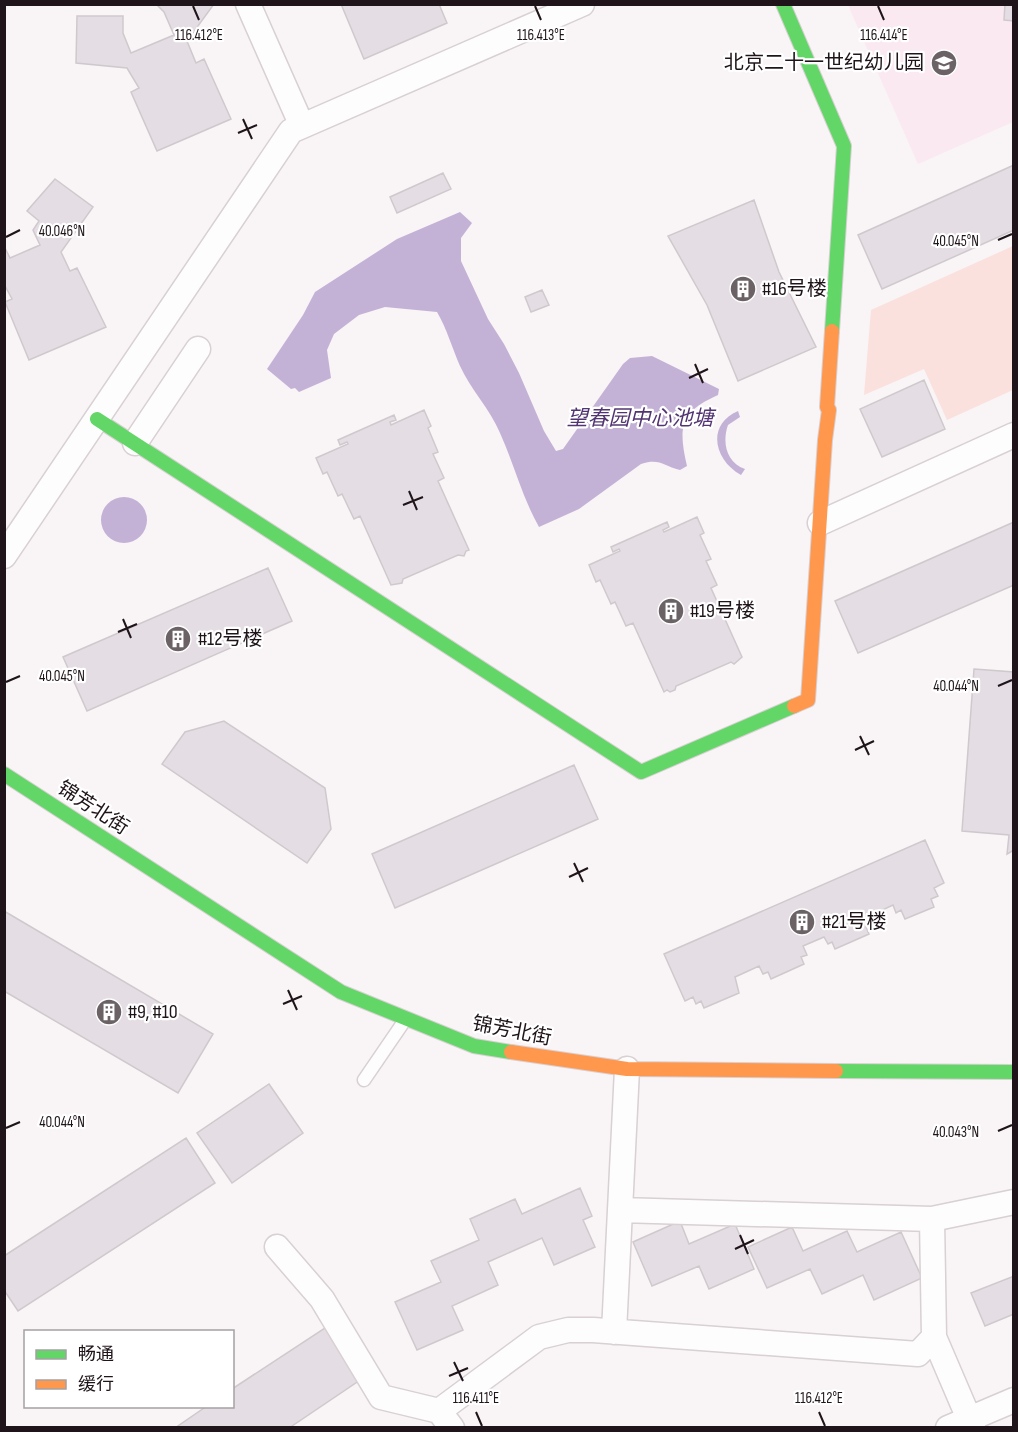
<svg xmlns="http://www.w3.org/2000/svg" width="1018" height="1432" viewBox="0 0 1018 1432" font-family="'Sofia Sans Condensed','Noto Sans SC',sans-serif">
	<style>
		.built { fill: #fbe9f1 }
		.green { fill: #fae1dd }
		.water { fill: #c3b2d6 }
		.building { fill: #e4dde3; stroke: #cfc9cd; stroke-width: 1.5 }
		.lines { fill: none; stroke-linecap: round; stroke-linejoin: round }
		.lane-casing { stroke: #d8d0d3; stroke-width: 15 }
		.street-casing { stroke: #d8d0d3; stroke-width: 27 }
		.fast-casing { stroke: #d8d0d3; stroke-width: 16 }
		.slow-casing { stroke: #d8d0d3; stroke-width: 16 }
		.lane { stroke: #fefdfe; stroke-width: 12 }
		.street { stroke: #fefdfe; stroke-width: 24 }
		.fast { stroke: #63d668; stroke-width: 14 }
		.slow { stroke: #ff974d; stroke-width: 14 }
		.ticks { fill: none; stroke: #1e1419; stroke-width: 2 }
		.labels { text-anchor: middle; dominant-baseline: central; stroke-width: 4.5; stroke-linejoin: round; paint-order: stroke }
		.poi-label { font-size: 20px; fill: #1e1419; stroke: #fff; text-anchor: start }
		.street-label { font-size: 20px; fill: #1e1419; stroke: #fff }
		.water-label { font-size: 21px; font-style: italic; fill: #523472; stroke: #fff }
		.ticks-label { font-size: 15px; text-anchor: middle; fill: #1e1419; stroke: #fff; stroke-width: 4.5; stroke-linejoin: round; paint-order: stroke }
	</style>
	<rect width="100%" height="100%" fill="#f9f4f6"/>
	<!-- built -->
	<path class="built" d="M848,5H1013V122L918,164Z"/>
	<!-- green -->
	<path class="green" d="M1013,246V390L947,420L924,369L864,395L871,310Z"/>
	<!-- water -->
	<path class="water" d="M460,212L472,223L461,238V261L488,319L504,344L519,373L544,431L556,451L563,449L623,364L630,358L652,356L719,389L718,395C680,412 678,427 687,466L680,470C663,466 660,458 641,464L579,509L539,527C522,497 514,464 500,433C490,409 471,390 460,366C452,348 447,329 437,312L385,307L359,315L334,334L327,350L331,378L299,392L295,388L291,389L267,369L303,315L315,292L397,239Z
		M738,411L740,417L728,425C722,442 726,462 745,469L741,475C714,460 706,425 738,411Z
		M101 520a23 23 0 1 1 46 0a23 23 0 1 1-46 0Z"/>
	<!-- building -->
	<path class="building" d="M156,4H214L187,41L196,63L204,59L231,119L157,151L131,92L139,88L127,68L76,63L77,16H123V33L131,53L174,35L164,12Z
		M341,4H439L447,23L364,59Z
		M1005,4H1014V21L1004,20Z
		M1014,165V230L882,289L858,235Z
		M443,173L451,189L397,213L390,197Z
		M55,179L93,207L61,252L70,271L77,268L106,327L29,360L5,302L12,299L4,284V246L10,258L40,245L33,230L39,221L27,211Z
		M754,200L779,272L816,347L738,381L707,305L668,236Z
		M542,290L549,305L531,312L525,297Z
		M924,380L945,429L882,457L860,409Z
		M424,410L431,426L428,428L438,452L433,454L444,478L438,481L469,550L466,551L464,556L458,555L403,579L402,583L391,585L360,516L354,519L342,494L338,496L327,472L323,474L316,458L348,444L347,442L340,445L338,440L394,415L396,420L390,422L391,425Z
		M697,517L704,533L700,535L711,559L706,561L717,585L711,588L742,657L734,664L731,662L676,686L675,690L670,692L667,690L664,692L633,623L626,626L615,602L611,604L600,580L596,582L589,565L620,551L619,549L613,552L611,547L667,522L669,527L663,530L664,532Z
		M1014,522V585L858,653L835,601Z
		M268,568L292,621L87,711L63,657Z
		M974,669L1014,672V850L1007,854L1009,835L962,831Z
		M224,721L325,788L331,829L307,863L162,764L185,732Z
		M574,765L598,819L395,908L372,854Z
		M925,840L944,883L934,888L938,896L931,899L934,907L905,919L901,910L896,913L893,905L865,918L868,925L866,927L869,934L835,949L832,942L828,944L824,937L803,946L807,955L801,957L804,964L771,979L768,972L763,974L759,966L735,977L739,993L704,1008L701,1001L696,1004L693,997L685,1001L664,954Z
		M4,911L213,1034L178,1093L4,991Z
		M269,1084L303,1133L232,1183L197,1133Z
		M186,1138L215,1183L18,1311L4,1290V1256Z
		M580,1188L592,1216L583,1220L595,1247L554,1265L542,1238L488,1262L498,1285L452,1306L463,1330L417,1350L395,1302L441,1282L431,1261L479,1240L470,1219L515,1199L522,1214Z
		M680,1221L689,1244L735,1224L754,1269L709,1289L699,1266L652,1286L633,1242Z
		M792,1227L803,1251L847,1231L857,1252L901,1232L922,1278L874,1300L863,1275L822,1294L810,1269L767,1288L748,1247Z
		M1014,1276V1314L985,1326L971,1293Z
		M331,1324L366,1376L289,1428H175L207,1406H232V1389Z"/>
	<g class="lines">
		<defs>
			<path id="lane" d="M364,1080L405,1020"/>
			<path id="street" d="M248,4L302,126
				M135,443L198,349
				M820,523L1014,435
				M4,556L291,131L582,4
				M932,1219L1014,1202
				M277,1247L322,1299L381,1397L439,1411
				M614,1332L620,1210
				M934,1337L973,1428
				M452,1428L439,1411L539,1337L568,1330H593L918,1354L934,1337L932,1219L620,1210L627,1069
				M948,1428L1014,1400"/>
			<path id="fast" d="M783,4L844,146L832,331
				M97,419L641,772L794,706
				M4,774L341,992L474,1046L511,1052
				M836,1071L1014,1072"/>
			<path id="slow" d="M794,706L808,700L825,440L829,410L827,407L832,331
				M511,1052L627,1069L836,1071"/>
		</defs>
		<!-- lane casing -->
		<use href="#lane" class="lane-casing"/>
		<!-- street casing -->
		<use href="#street" class="street-casing"/>
		<!-- fast casing -->
		<use href="#fast" class="fast-casing"/>
		<!-- slow casing -->
		<use href="#slow" class="slow-casing"/>
		<!-- lane -->
		<use href="#lane" class="lane"/>
		<!-- street -->
		<use href="#street" class="street"/>
		<!-- fast -->
		<use href="#fast" class="fast"/>
		<!-- slow -->
		<use href="#slow" class="slow"/>
	</g>
	<!-- ticks -->
	<path class="ticks" d="M193,6L199,20M535,6L541,20M878,6L884,20M243,119L252,139M238,133L257,125M6,237L20,230M998,240L1012,234M695,364L703,383M689,378L708,369M409,491L417,510M403,505L423,497M123,619L131,638M118,632L137,624M6,682L20,676M998,686L1012,680M860,736L869,755M855,750L874,741M574,863L583,882M569,877L588,868M288,990L297,1010M283,1004L302,996M6,1128L20,1122M998,1131L1012,1125M740,1235L748,1254M735,1249L754,1240M454,1362L463,1381M449,1376L468,1368M476,1412L482,1426M819,1412L825,1426"/>
	<!-- icons -->
	<defs>
		<symbol id="school-disc" viewBox="-11 -11 22 22"><circle r="9.5" fill="#6b6266" stroke="#fff"/><path d="M0-5L7-2L0 1L-7-2ZM-4 1L0 2.5L4 1V4Q0 6-4 4Z" fill="#fff"/></symbol>
		<symbol id="building-disc" viewBox="-11 -11 22 22"><circle r="9.5" fill="#6b6266" stroke="#fff"/><path d="M-4-6H4V6H1V3H-1V6H-4ZM-2.5-4.3h1.7v1.8h-1.7ZM.8-4.3h1.7v1.8H.8ZM-2.5-1h1.7V.8h-1.7ZM.8-1h1.7V.8H.8Z" fill="#fff"/></symbol>
	</defs>
	<g fill-rule="evenodd">
		<use href="#school-disc" x="929" y="48" width="30" height="30"/>
		<use href="#building-disc" x="728" y="274" width="30" height="30"/>
		<use href="#building-disc" x="656" y="596" width="30" height="30"/>
		<use href="#building-disc" x="163" y="624" width="30" height="30"/>
		<use href="#building-disc" x="787" y="907" width="30" height="30"/>
		<use href="#building-disc" x="94" y="997" width="30" height="30"/>
	</g>
	<g class="labels">
		<!-- poi labels -->
		<g class="poi-label">
			<text x="924" y="63" text-anchor="end">北京二十一世纪幼儿园</text>
			<text x="762" y="289">#16号楼</text>
			<text x="690" y="611">#19号楼</text>
			<text x="198" y="639">#12号楼</text>
			<text x="822" y="922">#21号楼</text>
			<text x="128" y="1012">#9, #10</text>
		</g>
		<!-- street labels -->
		<g class="street-label">
			<text transform="translate(93 808) rotate(33)">锦芳北街</text>
			<text transform="translate(512 1031) rotate(11)">锦芳北街</text>
		</g>
		<!-- water labels -->
		<g class="water-label">
			<text x="640" y="418">望春园中心池塘</text>
		</g>
	</g>
	<g class="ticks-label">
		<text x="199" y="40">116.412°E</text>
		<text x="541" y="40">116.413°E</text>
		<text x="884" y="40">116.414°E</text>
		<text x="62" y="236">40.046°N</text>
		<text x="956" y="246">40.045°N</text>
		<text x="62" y="681">40.045°N</text>
		<text x="956" y="691">40.044°N</text>
		<text x="62" y="1127">40.044°N</text>
		<text x="956" y="1137">40.043°N</text>
		<text x="476" y="1403">116.411°E</text>
		<text x="819" y="1403">116.412°E</text>
	</g>
	<!-- border -->
	<rect width="1018" height="1432" fill="none" stroke="#1e1419" stroke-width="12"/>
	<!-- legend -->
	<rect x="24" y="1330" width="210" height="78" fill="#ffffff" stroke="#a5a1a3" stroke-width="1.5"/>
	<rect x="36" y="1350" width="30" height="9" fill="#63d668" stroke="#a5a1a3" stroke-width="1.5"/>
	<text x="78" y="1360" font-size="18" fill="#1e1419">畅通</text>
	<rect x="36" y="1380" width="30" height="9" fill="#ff974d" stroke="#a5a1a3" stroke-width="1.5"/>
	<text x="78" y="1390" font-size="18" fill="#1e1419">缓行</text>
</svg>
